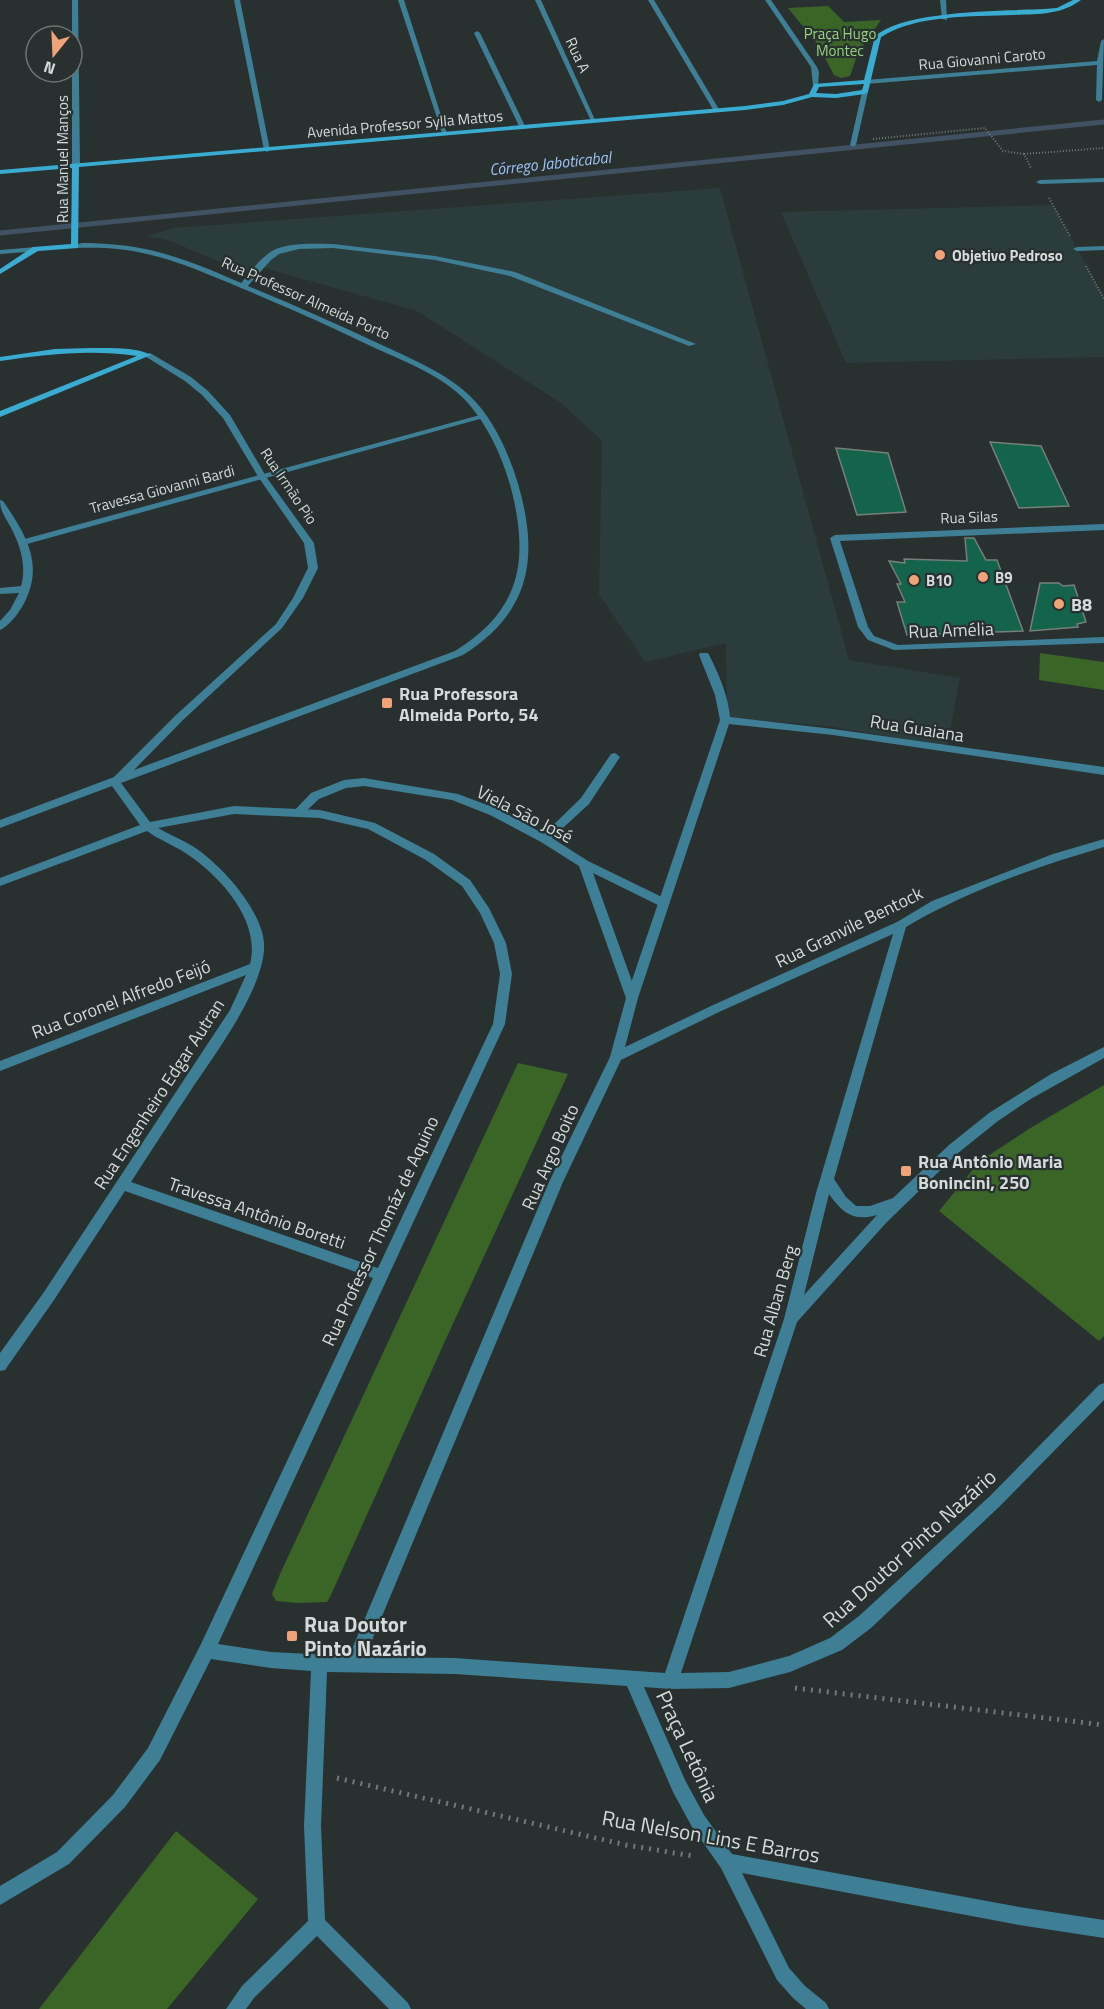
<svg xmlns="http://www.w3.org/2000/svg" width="1104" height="2009" viewBox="0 0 1104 2009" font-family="'Titillium Web',sans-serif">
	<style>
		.built { fill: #2b3c3c }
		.green { fill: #3a6527 }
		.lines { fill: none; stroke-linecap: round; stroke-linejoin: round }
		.stream { stroke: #405164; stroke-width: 5 }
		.building { fill: #14644b; stroke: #777f7b; stroke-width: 1.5 }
		.path-far1 { stroke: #737979; stroke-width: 2; stroke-dasharray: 1 2; stroke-linecap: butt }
		.path { stroke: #737979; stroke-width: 5; stroke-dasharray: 2 6; stroke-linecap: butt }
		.lane { fill: #3e7f96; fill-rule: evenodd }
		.street { fill: #3e7f96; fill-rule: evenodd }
		.secondary { fill: #3aabd1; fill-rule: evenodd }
		.poi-dot { fill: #f0a378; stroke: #283030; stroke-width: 2 }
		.labels { text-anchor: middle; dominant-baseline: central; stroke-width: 4.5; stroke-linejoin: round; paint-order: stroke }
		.far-park-label { font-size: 15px; fill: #95d47b; stroke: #283030 }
		.far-street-label { font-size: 15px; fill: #d5dada; stroke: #283030 }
		.far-poi-label { font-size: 15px; font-weight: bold; fill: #d5dada; stroke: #283030; text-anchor: start }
		.far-water-label { font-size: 16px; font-style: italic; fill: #9bc3f4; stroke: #283030 }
		.poi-label { font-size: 18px; font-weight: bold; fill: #d5dada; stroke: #283030; text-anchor: start }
		.street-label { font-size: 18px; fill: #d5dada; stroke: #283030 }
		.near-street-label { font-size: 21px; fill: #d5dada; stroke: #283030 }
		.near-poi-label { font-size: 21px; font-weight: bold; fill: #d5dada; stroke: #283030; text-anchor: start }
	</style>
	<rect width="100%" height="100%" fill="#283030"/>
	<!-- built -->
	<path class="built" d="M720,188L849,660L960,678L947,746L826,726L727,718L726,643L645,662L599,594L602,441L561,403L417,311L264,268L251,275L168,240L147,236L173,228Z
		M1053,205L1104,297V357L846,363L781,212Z"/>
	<!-- green -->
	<path class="green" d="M828,6L844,22L881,20L858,53L850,76L841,78L834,75L818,45L788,8Z
		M1040,653L1104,662V690L1039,680Z
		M518,1063L568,1074L445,1341L330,1597L327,1602L297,1603L276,1601L272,1594L280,1574Z
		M1104,1085V1336L1099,1341L939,1211L980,1161L1032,1127Z
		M176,1831L258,1899L167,2009H39Z"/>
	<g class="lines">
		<!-- stream -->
		<path class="stream" d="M0,233L1104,122"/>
	</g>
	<!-- building -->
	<path class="building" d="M990,442L1041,446L1069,506L1019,508Z
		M836,448L888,453L906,512L857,515Z
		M965,538H974L986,560H997L1023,631L907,635L897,602H905L897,584H901L889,561L905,563L904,559L967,561Z
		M1040,583H1059L1063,586L1074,585L1086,622L1077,624L1078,627L1030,631Z"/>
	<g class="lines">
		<!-- path-far1 -->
		<path class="path-far1" d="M873,139L985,128L1003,151L1024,154L1031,168
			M1024,154L1104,148
			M1049,198L1070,236
			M1086,266L1104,299"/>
		<!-- path -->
		<path class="path" d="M795,1688L1104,1725
			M337,1778L626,1845L693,1856"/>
		<!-- lane -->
		<path class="lane" d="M333,244L435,256L515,272L696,344L689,346L510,276L435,260L333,248L299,249L279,254L271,260L246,288L239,286C248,275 259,259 272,251C289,242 314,244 333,244Z
			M480,415L487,417L27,544H21L19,542L21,540Z
			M615,753L620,757L589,804L552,838L588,861L668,900L670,903L664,907L660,906L593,873L638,998L636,1001H628L626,998L579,866L541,842L490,815L452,800L364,786L346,788L319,799L302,815H294L293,812L311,793L344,780L364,778L458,794L498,809L544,834L581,798L611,754Z"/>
		<!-- street -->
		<path class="street" d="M72,0H78L80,166L76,168L72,166Z
			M234,0H240L270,150L267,152L264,150Z
			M398,0H404L447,134L442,133Z
			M535,0H541L596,122L591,121Z
			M648,0H654L720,111L719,112L714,111Z
			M765,0H771L817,67L819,72L818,86L813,85L811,67Z
			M940,0H946L947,20L942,19Z
			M477,31L480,33L526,128L525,129L520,128L474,33Z
			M1104,39L1102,100L1099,102L1096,100L1097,65L866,84L863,82L866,80L1097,61L1101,41Z
			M865,90L868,92L856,145L853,147L850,145L862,92Z
			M1104,178V182L1040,184L1036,182L1040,180Z
			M82,243C105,243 127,245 150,250C184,258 216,272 248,286C294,305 339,325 384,346C414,360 446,373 470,396C503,427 525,492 528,536C532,591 507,627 463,655L121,783L150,822L234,806L320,810L375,823L434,854L470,880L489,908L506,943L512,974L505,1024L218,1644L271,1652L349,1656L549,1182L610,1057L626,998L720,720L715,695L699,655L700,653H708C718,672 728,695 730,717L833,729L1104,767V775L833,735L729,724L638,998L625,1047L711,1006L897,922L932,901L1053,854L1104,839V847C1036,867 967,891 906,927L834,1179L846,1197L856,1206H870L893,1198L949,1145L989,1113L1051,1074L1104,1047V1058L1029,1100L998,1121L958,1153L886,1223L797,1322L681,1673L729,1672L789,1656L830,1638L859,1616L990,1496L1099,1385L1104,1383V1400L1000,1506L871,1628L842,1650L790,1672L729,1688L670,1689L644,1687L685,1780L704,1815L732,1854L1019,1907L1104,1920V1938L1019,1925L742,1873L789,1968L805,1986L826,2003L829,2009H806L793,1998L777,1980L721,1868L692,1827L673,1792L627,1686L455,1674L327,1672L321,1826L325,1920L408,2003L411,2009H389L317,1936L254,1998L246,2009H226L242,1986L308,1921L304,1826L311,1671L271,1668L211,1659L160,1760L125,1807L69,1864L0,1905V1886L57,1852L113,1795L148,1748L201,1644L373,1278L125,1191L54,1300L5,1370L0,1371V1353L44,1292L230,1010L246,975L0,1071V1061L250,964C261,921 221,877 187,854C174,845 159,840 147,831L0,886V878L140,825L112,786L0,828V820L114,777L175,716L276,624L293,598L308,568L304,543L259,478L223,418L202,395L185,381L143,355L150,353L191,377L208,391L230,415L267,478L314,543L318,568L303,598L282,628L183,720L134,770L455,651C500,623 523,589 519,535C516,490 497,435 467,402C443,376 408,363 377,349C332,327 287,307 241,288C210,275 179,261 147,254C123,248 100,247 75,248L71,246ZM234,814L320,818L368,829L426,860L462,886L480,913L494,943L500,974L493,1024L378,1268L131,1182C151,1151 171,1120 191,1090C214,1055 273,978 263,936C256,904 221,865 194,847C183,840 170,835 158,828ZM893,934L816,1193L784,1319L665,1673L455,1658L365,1657L563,1182L621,1060L719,1012ZM829,1194C842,1213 854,1222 877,1215L804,1295Z
			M1104,246V250L1077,251L1073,249L1077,247Z
			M36,247H39V251L0,254V250Z
			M0,500L3,501C28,537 45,567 22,607C17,615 9,626 0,630V621L10,610L19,593L0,594V588L21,586C27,566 20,544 10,526C5,517 0,511 0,500Z
			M1104,524V530L840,541L868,627L874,636L898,645L1104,637V643L894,650L868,640L858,627L830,538L835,535Z"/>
		<!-- secondary -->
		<path class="secondary" d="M1073,0H1081C1061,15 1038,14 1014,15C971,17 918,14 881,37L868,92L865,94L836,98L812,97L783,105L745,110L79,167L78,248L38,251L0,274V269L33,247L71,244L72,168L0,174V170L745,106L783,101L809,94L814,84L864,80L875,36C909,8 1011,12 1057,8ZM864,84L862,90L836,94L816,93L819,87Z
			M91,348C107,348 138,347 151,355L0,417V411L137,356C91,349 46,354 0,361V357L55,349Z"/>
	</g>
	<!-- markers -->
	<g class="poi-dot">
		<circle cx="940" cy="255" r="6"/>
		<circle cx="983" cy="577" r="6"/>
		<circle cx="914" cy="580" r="6"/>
		<circle cx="1059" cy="604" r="6"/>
		<rect x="381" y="697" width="12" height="12" rx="3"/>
		<rect x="900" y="1165" width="12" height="12" rx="3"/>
		<rect x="286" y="1630" width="12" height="12" rx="3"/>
	</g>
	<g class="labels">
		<!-- far-park labels -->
		<g class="far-park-label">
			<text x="840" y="33">Praça Hugo<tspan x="840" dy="17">Montec</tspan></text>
		</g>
		<!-- far-street labels -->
		<g class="far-street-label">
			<text transform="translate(578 55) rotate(65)">Rua A</text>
			<text transform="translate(982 59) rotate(-5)">Rua Giovanni Caroto</text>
			<text transform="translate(405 124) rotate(-5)">Avenida Professor Sylla Mattos</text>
			<text transform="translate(62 159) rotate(-90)">Rua Manuel Manços</text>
			<text transform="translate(306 298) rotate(24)">Rua Professor Almeida Porto</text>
			<text transform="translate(289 486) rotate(56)">Rua Irmão Pio</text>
			<text transform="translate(162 489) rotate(-15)">Travessa Giovanni Bardi</text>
			<text transform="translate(969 517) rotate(-2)">Rua Silas</text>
		</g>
		<!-- far-poi labels -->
		<g class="far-poi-label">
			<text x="952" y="255">Objetivo Pedroso</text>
			<text x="995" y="577">B9</text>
			<text x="926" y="580">B10</text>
		</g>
		<!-- far-water labels -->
		<g class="far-water-label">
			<text transform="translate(550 163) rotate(-6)">Córrego Jaboticabal</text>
		</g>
		<!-- poi labels -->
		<g class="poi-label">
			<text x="1071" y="604">B8</text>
			<text x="399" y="693">Rua Professora<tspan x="399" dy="21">Almeida Porto, 54</tspan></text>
			<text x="918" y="1161">Rua Antônio Maria<tspan x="918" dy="21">Bonincini, 250</tspan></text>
		</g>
		<!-- street labels -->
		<g class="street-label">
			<text transform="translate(951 630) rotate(-2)">Rua Amélia</text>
			<text transform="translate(917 728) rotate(9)">Rua Guaiana</text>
			<text transform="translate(525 814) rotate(27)">Viela São José</text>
			<text transform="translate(849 927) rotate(-26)">Rua Granvile Bentock</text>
			<text transform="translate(121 999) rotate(-21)">Rua Coronel Alfredo Feijó</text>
			<text transform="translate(159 1094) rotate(-57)">Rua Engenheiro Edgar Autran</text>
			<text transform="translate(550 1157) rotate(-66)">Rua Argo Boito</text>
			<text transform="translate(257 1213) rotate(19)">Travessa Antônio Boretti</text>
			<text transform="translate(380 1231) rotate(-65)">Rua Professor Thomáz de Aquino</text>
			<text transform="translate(775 1301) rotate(-74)">Rua Alban Berg</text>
		</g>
		<!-- near-street labels -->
		<g class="near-street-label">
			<text transform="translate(909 1548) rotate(-42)">Rua Doutor Pinto Nazário</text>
			<text transform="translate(688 1746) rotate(65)">Praça Letônia</text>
			<text transform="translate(711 1836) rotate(10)">Rua Nelson Lins E Barros</text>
		</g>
		<!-- near-poi labels -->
		<g class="near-poi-label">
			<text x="304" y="1624">Rua Doutor<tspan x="304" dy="24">Pinto Nazário</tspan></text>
		</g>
	</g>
	<!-- north arrow -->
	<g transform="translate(54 54) rotate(198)"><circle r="28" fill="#283030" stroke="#6d7474" stroke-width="1.5"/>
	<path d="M0-4.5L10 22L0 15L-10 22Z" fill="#f0a378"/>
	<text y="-9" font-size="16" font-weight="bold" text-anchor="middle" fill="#d5dada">N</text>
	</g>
</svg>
